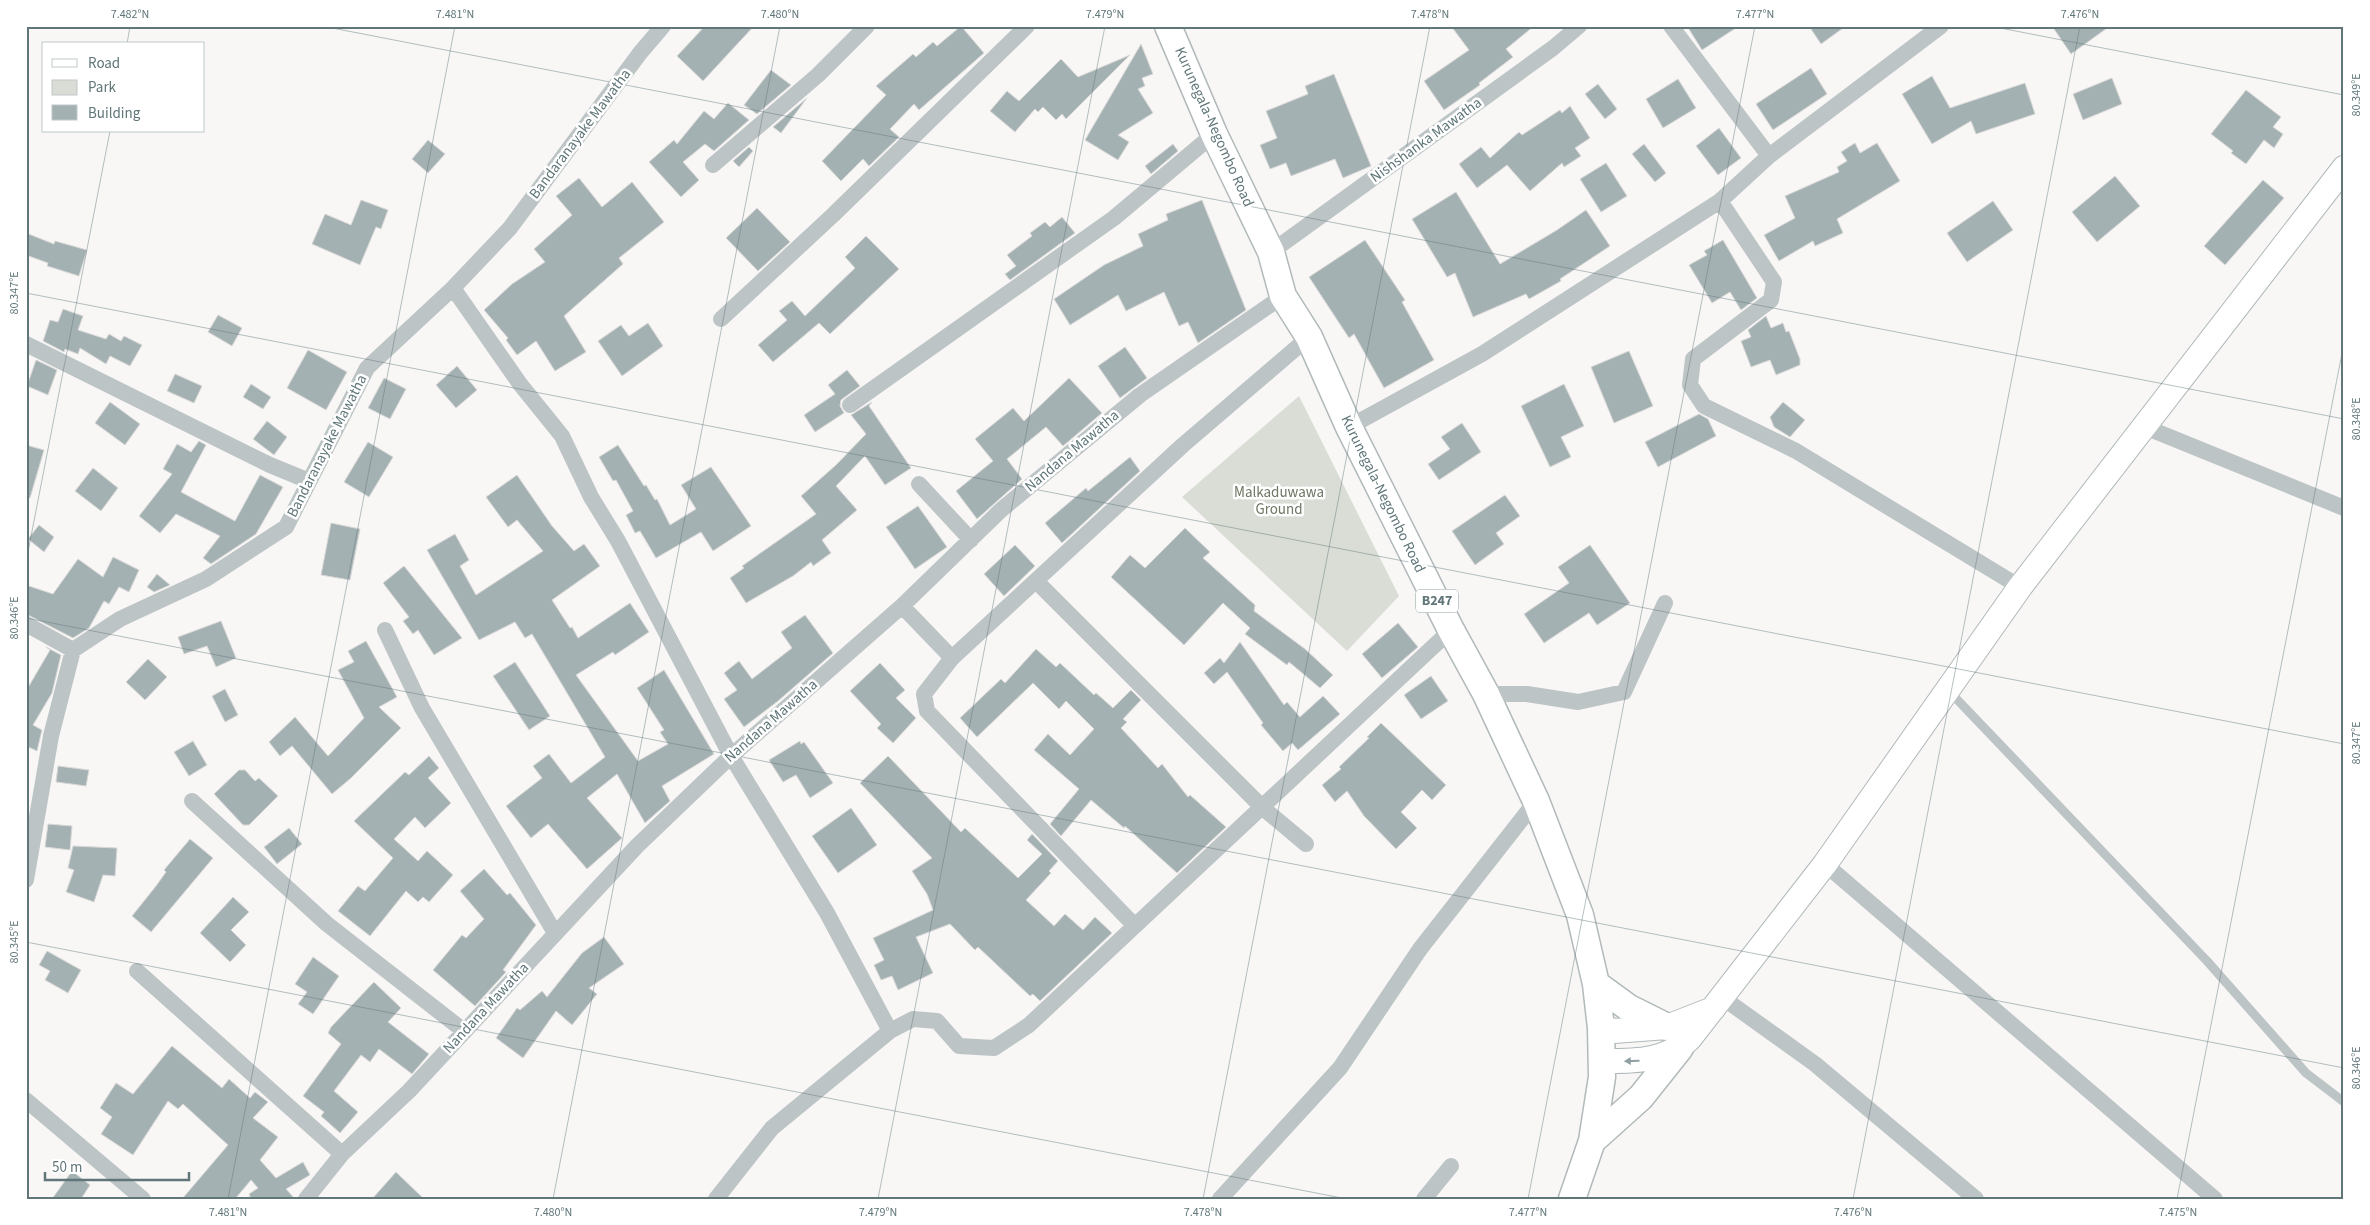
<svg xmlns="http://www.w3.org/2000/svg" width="2370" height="1225" viewBox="0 0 2370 1225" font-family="'Source Sans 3',sans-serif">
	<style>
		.green { fill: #daddd5 }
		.building { fill: #a4b1b3; stroke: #dad9d8 }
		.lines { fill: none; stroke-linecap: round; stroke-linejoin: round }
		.secondary-casing { stroke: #b0b9ba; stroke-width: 26 }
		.primary-casing { stroke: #b1b9ba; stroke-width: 29 }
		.lane { stroke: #bdc4c5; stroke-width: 9 }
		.street { stroke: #bdc4c5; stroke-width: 16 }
		.secondary { stroke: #fff; stroke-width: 24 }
		.primary { stroke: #fff; stroke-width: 26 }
		.oneway { fill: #909fa1 }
		.ticks { fill: none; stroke: #607679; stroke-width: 1; stroke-opacity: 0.45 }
		.labels { text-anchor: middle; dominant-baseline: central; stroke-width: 5; stroke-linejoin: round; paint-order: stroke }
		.shield { fill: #fff; stroke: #909fa1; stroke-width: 1 }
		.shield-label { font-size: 14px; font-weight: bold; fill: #607679 }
		.street-label { font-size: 15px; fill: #607679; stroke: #fff }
		.park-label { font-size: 15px; fill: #6d7764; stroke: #fff }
		.neatline { fill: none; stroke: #607679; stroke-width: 2 }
		.ticks-label { font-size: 12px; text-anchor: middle; fill: #607679 }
	</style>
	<rect width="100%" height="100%" fill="#f8f7f6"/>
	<!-- green -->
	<path class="green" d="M1299,396L1399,596L1347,651L1182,497Z"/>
	<!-- building -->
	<path class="building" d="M705,26H754L703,81L677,56Z
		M961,26L984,53L919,110L914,104L890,129L899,137L869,166L863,159L841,181L822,161L886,95L876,86L913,54L916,57L933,42L937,46Z
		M1451,26H1534L1506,49L1513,57L1479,83L1480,85L1444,110L1424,81L1469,50Z
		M1687,26H1739L1702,50Z
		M1809,26H1846L1821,44Z
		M2052,26H2110L2071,54Z
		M1141,44L1153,74L1142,78L1145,86L1138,89L1153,113L1118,135L1129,142L1118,160L1085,140Z
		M1130,55L1066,119L1062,114L1056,120L1043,107L1038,112L1035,109L1015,132L990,111L1007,91L1019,101L1061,59L1078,77Z
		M1811,68L1827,94L1773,130L1756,104Z
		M771,70L791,85L757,114L744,105Z
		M1334,74L1371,166L1343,178L1335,159L1291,176L1286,163L1270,169L1260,145L1277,138L1266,111L1308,94L1305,86Z
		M1932,76L1950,108L2025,83L2035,114L1976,134L1971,121L1932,144L1902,94Z
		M2112,78L2122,104L2083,120L2073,94Z
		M1678,79L1696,108L1663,128L1646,99Z
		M1598,84L1617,109L1605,119L1585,94Z
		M2246,90L2281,117L2273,127L2283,134L2274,148L2264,140L2246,164L2231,153L2233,151L2211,134Z
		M807,98L781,133L773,127Z
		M728,103L749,120L714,151L705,144L683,162L699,180L681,197L649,162L674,140L677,144L704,111L714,119Z
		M1570,106L1590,138L1575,148L1581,156L1564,167L1562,163L1530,191L1507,165L1477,188L1459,164L1481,147L1490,158L1519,132L1522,135L1560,110L1562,113Z
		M1719,128L1741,158L1718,175L1696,146Z
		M428,140L445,154L428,173L412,159Z
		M1855,143L1860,153L1877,143L1900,181L1837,219L1843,233L1815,246L1813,241L1779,261L1764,235L1795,218L1785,196L1839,172L1837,167L1847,161L1841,152Z
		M1173,144L1178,151L1151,174L1145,166Z
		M1644,144L1666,173L1655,182L1632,154Z
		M749,147L753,151L739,167L733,161Z
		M1606,163L1627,196L1601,212L1580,179Z
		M2115,176L2140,206L2097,242L2072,212Z
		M579,178L602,207L632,182L664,222L619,258L623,264L564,316L586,352L555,371L536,341L517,355L506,340L508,338L484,310L512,284L545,262L534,249L572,215L556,196Z
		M2263,180L2284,198L2225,265L2204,246Z
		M1456,192L1500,264L1557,230L1586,210L1610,246L1560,279L1561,281L1529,299L1526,294L1473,317L1455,273L1447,277L1412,219Z
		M361,200L388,210L381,229L376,227L360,265L312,244L325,214L351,225Z
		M1202,200L1246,310L1198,343L1188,322L1179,326L1164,292L1126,311L1118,295L1070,325L1054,299L1104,265L1143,246L1138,234L1168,220L1166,214Z
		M1993,201L2013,230L1967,262L1947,233Z
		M757,208L790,242L758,271L726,238Z
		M1062,217L1075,233L1010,280L1005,274L1016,266L1007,255L1032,236L1030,233L1045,222L1050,227Z
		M26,233L54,244L55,241L87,250L79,276L47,266L48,263L26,255Z
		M866,236L899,269L830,334L819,323L773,362L758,345L787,320L779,311L792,301L805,316L855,268L845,257Z
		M1365,240L1405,300L1402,302L1434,360L1384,388L1354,334L1349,338L1309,277Z
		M1723,240L1757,298L1741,310L1730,292L1712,303L1689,265L1707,255L1704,251Z
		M63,309L83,316L78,330L106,339L109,334L121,341L124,336L142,345L130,366L110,356L106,364L80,348L78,354L65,349L64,352L43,341L50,320L58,322Z
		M218,315L242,328L232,346L208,332Z
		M1766,316L1771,328L1783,323L1786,332L1789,331L1800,359V365L1776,375L1770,360L1751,367L1741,341L1751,337L1748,330Z
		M648,323L663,346L622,376L598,341L621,325L629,336Z
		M1125,347L1147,378L1120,398L1098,366Z
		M308,350L347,372L326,410L287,388Z
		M1629,351L1653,406L1614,423L1591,367Z
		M36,360L57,370L48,395L27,386Z
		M457,366L477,390L456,408L436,385Z
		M847,370L860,386L841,400L840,406L844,413L815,432L804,415L835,394L828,385Z
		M175,374L202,386L194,403L167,391Z
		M384,378L406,389L390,419L368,408Z
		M1069,378L1102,413L1063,446L1046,427L1007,459L1022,479L977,519L956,491L993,461L975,439L1013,408L1024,421Z
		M251,384L271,397L263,409L243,397Z
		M1564,384L1584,426L1561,437L1571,457L1550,467L1521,406Z
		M110,402L140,424L125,445L95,423Z
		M872,402L869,406L911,468L885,485L865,456L836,486L857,510L822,540L831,553L813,566L811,562L793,576L746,603L730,578L744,568L742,566L816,514L801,496L836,465L866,434L851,415Z
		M1783,402L1805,420L1790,437L1774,427L1770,417Z
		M1699,414L1708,419L1716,436L1658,467L1645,442Z
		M267,421L287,437L274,455L253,439Z
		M1462,423L1481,452L1439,480L1428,464L1450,449L1441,437Z
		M199,441L206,445L181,492L235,521L260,475L283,487L256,534L211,564L203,558L220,536L176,514L160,533L139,516L172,474L163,469L177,444L191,452Z
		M368,442L393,457L369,497L344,482Z
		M26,445L44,450L30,498L26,497Z
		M618,445L644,486L646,485L655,500L657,499L670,525L696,509L681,485L711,467L751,526L713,551L701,532L656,558L640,531L635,533L626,515L633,511L616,480L613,481L599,457Z
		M1130,457L1140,471L1062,543L1045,523L1086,488L1088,491Z
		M93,468L118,488L101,511L75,491Z
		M517,475L552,526L574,551L584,544L600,566L552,600L570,628L572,627L578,638L630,603L649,632L615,655L613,652L576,675L638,761L668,744L660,732L664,730L637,688L664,670L714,754L662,786L670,801L645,823L617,774L587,798L622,838L587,869L548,824L531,838L506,806L542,778L533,766L549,754L571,783L605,757L532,634L525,638L515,622L479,640L427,550L455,534L469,560L460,566L476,595L543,551L517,520L508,527L486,497Z
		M1505,495L1520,516L1496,533L1504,544L1475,565L1452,531Z
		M918,506L947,547L915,569L886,527Z
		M331,523L360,529L350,580L321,575Z
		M39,525L54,537L44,552L28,539Z
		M1185,528L1210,552L1203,558L1255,605L1254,611L1305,649L1333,675L1320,688L1289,662L1287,665L1245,634L1250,628L1223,603L1184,645L1111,577L1130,555L1145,568Z
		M1015,545L1035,566L1004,596L984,574Z
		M1590,545L1630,603L1597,625L1589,613L1544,643L1524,614L1569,583L1558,567Z
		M113,557L139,570L129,592L119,587L109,604L104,601L89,628L73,638L26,614V585L53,594L78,559L103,577Z
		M404,566L462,638L434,655L418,630L413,634L403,621L409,617L383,583Z
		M157,574L170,585L154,592L147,587Z
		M805,615L833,653L778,701L744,727L724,699L737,690L724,673L739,661L752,679L792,648L781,632Z
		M221,621L236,658L216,667L207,646L184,654L178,637Z
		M1398,623L1418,647L1382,678L1362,654Z
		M366,641L397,697L379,707L401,728L351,778L332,794L292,746L280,756L269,742L295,717L328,756L364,718L338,670L354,662L348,651Z
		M1240,642L1284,705L1287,702L1300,717L1323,696L1340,714L1298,750L1292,743L1283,751L1261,725L1263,723L1227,672L1214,684L1204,673L1220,658L1224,663Z
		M46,647L61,655L52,693L33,725L42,730L37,751L26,746V691L50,650Z
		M1036,649L1056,667L1060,663L1094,695L1096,693L1113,708L1131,690L1141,700L1123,719L1127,722L1121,728L1158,768L1162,764L1188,797L1190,795L1226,827L1177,873L1125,826L1124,828L1091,800L1061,836L1050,824L1079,789L1034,750L1048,734L1070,755L1094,729L1066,701L1059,709L1033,683L977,737L960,718L1001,679L1005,683Z
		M148,659L167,677L145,700L126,682Z
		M515,662L550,716L529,730L493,676Z
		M880,663L905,690L896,698L916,718L893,743L877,728L881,724L850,691Z
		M1431,676L1448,701L1421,719L1404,695Z
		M225,689L238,715L225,722L212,696Z
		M1381,723L1446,785L1432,800L1422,790L1401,812L1417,828L1396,849L1364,816L1347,791L1335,802L1322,785L1341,769L1339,767L1369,738L1367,737Z
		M193,741L207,765L189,776L174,752Z
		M800,741L801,744L804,742L833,783L810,798L796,775L783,782L769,760Z
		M429,756L439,768L428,778L451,803L425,828L415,817L394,839L418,861L427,851L453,875L429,902L423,897L418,902L406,891L370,936L338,911L358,886L365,891L393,858L354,821L405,772L409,775Z
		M888,756L961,832L965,828L1018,878L1042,854L1027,840L1032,834L1058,861L1049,871L1051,873L1026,900L1054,926L1065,914L1083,930L1095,917L1112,933L1040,1001L1033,994L1030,996L978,947L975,950L950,924L916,937L933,973L898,990L892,976L881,980L874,965L884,960L873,938L933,910L927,894L912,871L932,858L860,783Z
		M58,766L89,770L86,786L56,782Z
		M239,770H245L255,781L259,778L278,796L249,825H243L214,794Z
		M851,808L877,845L838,873L812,836Z
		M48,824L72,826L70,850L45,847Z
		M289,828L302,844L277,864L264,847Z
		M190,839L213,858L151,932L132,916L156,886L166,872L164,870Z
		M73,846L117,848L115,876L103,875L94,902L66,892L74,870L68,868Z
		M484,869L507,895L510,893L536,925L503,970L506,972L475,1006L433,970L462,935L466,938L484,919L460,891Z
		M233,897L249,912L231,930L246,945L230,962L200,933Z
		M604,937L624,964L589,988L597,994L572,1025L556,1011L523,1058L496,1038L517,1008L520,1010L542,991L547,997L582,953Z
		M47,951L81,970L68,993L45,980L50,971L39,965Z
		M313,957L339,976L313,1014L298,1004L307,992L295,984Z
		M374,982L401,1008L388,1022L429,1054L412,1074L379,1049L370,1062L361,1055L334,1091L358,1112L340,1133L321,1116L324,1112L303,1096L341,1044L328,1033L331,1027Z
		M172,1046L222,1088L229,1079L250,1098L255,1092L268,1102L253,1118L278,1137L260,1160L276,1178L303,1162L310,1175L286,1189L295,1199H251L249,1194L258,1188L251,1180L235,1199H182L228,1145L183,1104L178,1109L168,1101L133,1155L101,1134L112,1117L100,1108L116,1083L133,1094Z
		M72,1171L90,1185L81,1199H52Z
		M396,1172L424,1199H372Z"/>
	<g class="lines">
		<defs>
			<path id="secondary" d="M1601,1028L1614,1031L1667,1027L1713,1009
				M1602,1061C1634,1061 1666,1062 1690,1038L1825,864L2020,587L2344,168"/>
			<path id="primary" d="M1168,26L1214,134L1271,252L1283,296L1309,337L1349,427L1451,630L1486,694L1536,801L1580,915L1596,984L1601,1028L1602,1077L1592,1141L1572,1199
				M1596,984L1629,1008L1667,1027
				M1592,1141L1641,1097L1680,1048"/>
		</defs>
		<!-- secondary casing -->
		<use href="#secondary" class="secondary-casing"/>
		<!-- primary casing -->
		<use href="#primary" class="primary-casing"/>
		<!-- lane -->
		<path class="lane" d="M1948,690L2207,961L2306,1073L2344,1102"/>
		<!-- street -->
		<path class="street" d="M1671,26L1769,156
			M713,165L818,75L867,26
			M1720,201L1774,282L1771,300L1693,359L1690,385L1704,406L1796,451L2020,587
			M1271,252L1553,48L1579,26
			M453,288L520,384L562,436L591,497L618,541L731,756L827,913L890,1031L913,1019L937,1021L959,1046L994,1048L1029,1025L1451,630
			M721,319L833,215L1027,26
			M26,344L270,465L309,481
			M850,405L1114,218L1214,134
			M1349,427L1482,354L1720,201L1769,156L1941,26
			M2145,427L2344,508
			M919,484L971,540
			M1037,582L1263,808L1306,844
			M902,606L952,658
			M26,624L73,650
			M385,630L422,708L555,933
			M1486,694H1527L1578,702L1624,692L1665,603
			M192,801L327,924L464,1031
			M1825,864L2215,1199
			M26,880L51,736L73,650L120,619L206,579L286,527L367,368L453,288L510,228L640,53L663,26
			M1135,926L927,711L924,694L952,658L1183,445L1309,337
			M137,971L342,1154
			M1723,998L1815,1064L1976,1199
			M26,1100L143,1199
			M306,1199L342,1154L409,1091L637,846L731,756L902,606L1001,510L1140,395L1283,296
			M716,1199L772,1128L890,1031
			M1220,1199L1340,1068L1420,949L1536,801
			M1424,1199L1451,1166"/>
		<!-- secondary -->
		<use href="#secondary" class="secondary"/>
		<!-- primary -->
		<use href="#primary" class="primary"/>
	</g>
	<!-- one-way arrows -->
	<defs><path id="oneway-solid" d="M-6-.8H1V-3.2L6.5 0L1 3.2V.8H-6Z" transform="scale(1.25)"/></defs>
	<use class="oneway" href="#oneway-solid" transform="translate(1632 1061) rotate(178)"/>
	<!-- ticks -->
	<path class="ticks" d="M322,26L2344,419M1990,26L2344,95M127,44L130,26M26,293L2344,744M26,562L110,131M26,618L2344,1068M26,942L1347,1199M228,1199L455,26M553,1199L780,26M878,1199L1105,26M1203,1199L1430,26M1528,1199L1755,26M1853,1199L2080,26M2177,1199L2344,343"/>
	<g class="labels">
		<!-- shield labels -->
		<rect class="shield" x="1416" y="589.5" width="42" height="23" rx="4"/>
		<g class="shield-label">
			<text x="1437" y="601">B247</text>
		</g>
		<!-- street labels -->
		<g class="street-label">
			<text transform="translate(1214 127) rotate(66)">Kurunegala-Negombo Road</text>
			<text transform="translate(580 134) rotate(-53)">Bandaranayake Mawatha</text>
			<text transform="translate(1426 140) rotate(-36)">Nishshanka Mawatha</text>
			<text transform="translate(327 446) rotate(-63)">Bandaranayake Mawatha</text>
			<text transform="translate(1072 451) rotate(-40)">Nandana Mawatha</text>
			<text transform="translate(1383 494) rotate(64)">Kurunegala-Negombo Road</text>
			<text transform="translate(771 721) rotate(-41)">Nandana Mawatha</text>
			<text transform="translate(486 1008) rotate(-47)">Nandana Mawatha</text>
		</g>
		<!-- park labels -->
		<g class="park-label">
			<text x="1279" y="492">Malkaduwawa<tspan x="1279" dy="17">Ground</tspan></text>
		</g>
	</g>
	<!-- border -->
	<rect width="2370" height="1225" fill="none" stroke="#ffffff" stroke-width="55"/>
	<!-- legend -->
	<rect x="42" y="42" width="162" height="90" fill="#ffffff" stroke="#bfc8c9"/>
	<rect x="52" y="59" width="25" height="8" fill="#ffffff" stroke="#bfc8c9"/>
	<text x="88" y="68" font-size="15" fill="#607679">Road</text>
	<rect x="52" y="80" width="25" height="15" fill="#daddd5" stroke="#bfc8c9"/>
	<text x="88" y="92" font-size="15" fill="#607679">Park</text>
	<rect x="52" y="105" width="25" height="15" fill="#a4b1b3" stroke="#bfc8c9"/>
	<text x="88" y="118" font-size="15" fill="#607679">Building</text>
	<!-- scale -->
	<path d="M45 1172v8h144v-8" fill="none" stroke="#607679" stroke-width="2.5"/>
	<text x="52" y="1172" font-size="15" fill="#607679" stroke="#ffffff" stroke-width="4" paint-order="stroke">50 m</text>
	<rect x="28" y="28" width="2314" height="1170" class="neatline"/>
	<g class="ticks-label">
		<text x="130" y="18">7.482°N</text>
		<text x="455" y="18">7.481°N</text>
		<text x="780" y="18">7.480°N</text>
		<text x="1105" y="18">7.479°N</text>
		<text x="1430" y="18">7.478°N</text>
		<text x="1755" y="18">7.477°N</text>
		<text x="2080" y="18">7.476°N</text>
		<text transform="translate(2356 95) rotate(-90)" y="4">80.349°E</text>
		<text transform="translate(14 293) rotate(-90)" y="4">80.347°E</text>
		<text transform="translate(2356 419) rotate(-90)" y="4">80.348°E</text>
		<text transform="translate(14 618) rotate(-90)" y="4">80.346°E</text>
		<text transform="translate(2356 743) rotate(-90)" y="4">80.347°E</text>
		<text transform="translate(14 942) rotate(-90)" y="4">80.345°E</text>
		<text transform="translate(2356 1068) rotate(-90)" y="4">80.346°E</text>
		<text x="228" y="1216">7.481°N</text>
		<text x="553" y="1216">7.480°N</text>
		<text x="878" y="1216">7.479°N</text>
		<text x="1203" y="1216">7.478°N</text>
		<text x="1528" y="1216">7.477°N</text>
		<text x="1853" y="1216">7.476°N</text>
		<text x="2178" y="1216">7.475°N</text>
	</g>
</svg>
